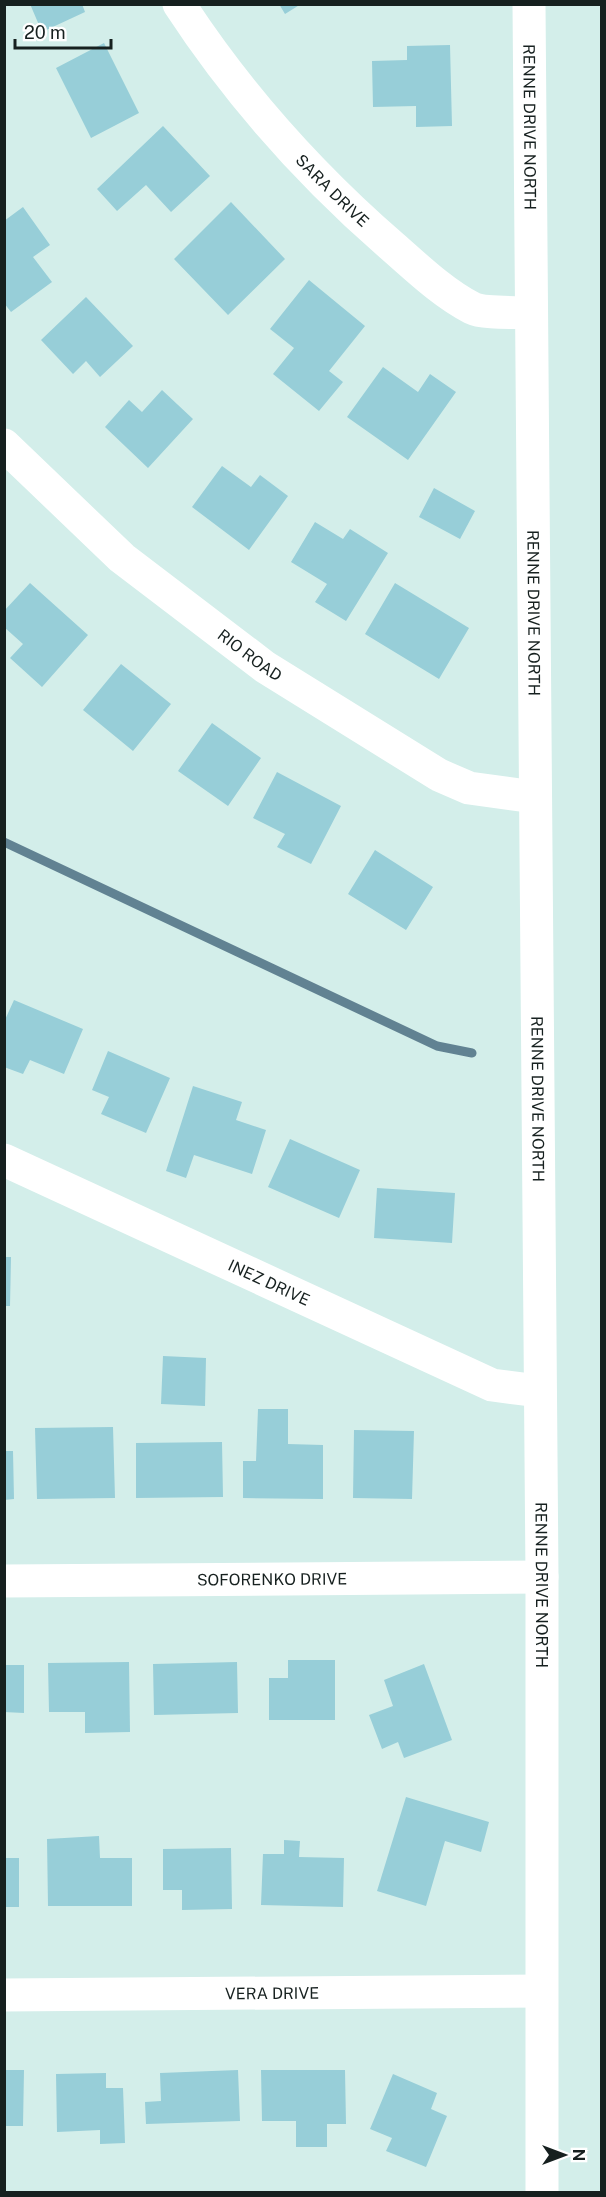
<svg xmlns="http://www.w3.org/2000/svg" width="606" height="2197" viewBox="0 0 606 2197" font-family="'Public Sans',sans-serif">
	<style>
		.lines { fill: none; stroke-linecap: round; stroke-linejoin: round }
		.stream { stroke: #618292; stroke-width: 9 }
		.building { fill: #97ced8 }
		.minor { stroke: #fff; stroke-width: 33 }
		.labels { text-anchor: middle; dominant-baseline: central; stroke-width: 5; stroke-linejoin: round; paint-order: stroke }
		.street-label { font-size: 16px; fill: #16201f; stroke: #fff }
	</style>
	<rect width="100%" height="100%" fill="#d3eeea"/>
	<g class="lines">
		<!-- stream -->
		<path class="stream" d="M4,842L437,1046L472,1053"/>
	</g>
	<!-- building -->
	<path class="building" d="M30,4H82L85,12L42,32Z
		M279,4H301L285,14Z
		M104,43L139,113L91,138L56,68Z
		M450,45L452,126L416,127V106L373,107L372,61L407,60V46Z
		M163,126L210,176L171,212L146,185L117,211L97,189Z
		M231,202L285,259L228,315L174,259Z
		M23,207L50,245L33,257L52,282L11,312L4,303V221Z
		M309,280L365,326L329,371L343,382L319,411L273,374L294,348L270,329Z
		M86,297L133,346L100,377L86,361L73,374L41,340Z
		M383,367L418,392L430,374L456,392L408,460L347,417Z
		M162,390L193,419L148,468L105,427L129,400L142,412Z
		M222,466L251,487L260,475L288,496L249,550L192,507Z
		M434,488L475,511L460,539L419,517Z
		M315,522L343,539L350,529L388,553L346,621L315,602L327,584L291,562Z
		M30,583L88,635L42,687L10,658L23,644L4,627V611Z
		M395,583L469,628L439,679L365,634Z
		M121,664L171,704L133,751L83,710Z
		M212,723L261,758L228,806L178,771Z
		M277,772L341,806L311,864L277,847L285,834L253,818Z
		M375,850L433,887L406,930L348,894Z
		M14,1000L83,1029L64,1074L30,1060L23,1074L4,1067V1022Z
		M108,1051L170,1078L146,1133L101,1114L109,1097L92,1090Z
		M193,1086L242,1102L236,1120L266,1130L252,1174L194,1155L186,1178L166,1171Z
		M290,1139L360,1170L339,1218L268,1187Z
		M377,1188L455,1193L452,1243L374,1238Z
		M4,1257H11L10,1306H4Z
		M163,1356L206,1358L205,1406L161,1404Z
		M258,1409H288V1444L323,1445V1499L243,1498V1461H256Z
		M113,1427L115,1498L37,1499L35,1428Z
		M354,1430L414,1431L412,1499L353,1498Z
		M222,1442L223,1497L136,1498V1443Z
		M4,1451H13L14,1499L4,1500Z
		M288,1660H335V1720H269V1678H288Z
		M129,1662L130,1732L85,1733V1712H49L48,1663Z
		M237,1662L238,1713L154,1715L153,1664Z
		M424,1664L452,1740L404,1758L398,1742L382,1749L369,1715L393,1706L384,1680Z
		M4,1665H24V1713L4,1712Z
		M406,1797L489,1822L481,1852L445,1841L426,1906L377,1891Z
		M99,1836L100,1858H132V1906H48L47,1839Z
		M284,1840L300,1841L299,1857L344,1858L343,1907L261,1905L263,1854H284Z
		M231,1848L232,1909L182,1910V1890H163V1849Z
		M4,1858H19V1907H4Z
		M4,2070H24L23,2126H4Z
		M238,2070L240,2121L146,2124L145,2102L161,2101L160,2073Z
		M261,2070H345L346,2124H327V2147H296V2121H262Z
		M106,2073V2088H123L125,2143L100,2144V2130L57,2132L56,2074Z
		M393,2074L437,2093L431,2109L447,2116L426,2167L386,2151L392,2138L370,2129Z"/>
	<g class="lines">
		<!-- minor -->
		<g class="minor">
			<path id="s1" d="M179,4C239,96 310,175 393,247C417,268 443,293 472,308C484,314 517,312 531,313"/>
			<path id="s2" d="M529,4L542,1577V2192"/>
			<path id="s3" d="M4,445L122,558L265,667L439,775L469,788L535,797"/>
			<path id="s4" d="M4,1160L492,1385L539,1391"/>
			<path id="s5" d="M4,1581L542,1577"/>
			<path id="s6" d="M4,1995L541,1991"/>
		</g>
	</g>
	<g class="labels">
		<!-- street labels -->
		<g class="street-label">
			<text stroke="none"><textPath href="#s2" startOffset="123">RENNE DRIVE NORTH</textPath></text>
			<text stroke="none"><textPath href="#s1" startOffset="242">SARA DRIVE</textPath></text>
			<text stroke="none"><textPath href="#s2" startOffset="609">RENNE DRIVE NORTH</textPath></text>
			<text stroke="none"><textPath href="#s3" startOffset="324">RIO ROAD</textPath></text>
			<text stroke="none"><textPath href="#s2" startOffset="1095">RENNE DRIVE NORTH</textPath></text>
			<text stroke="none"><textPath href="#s4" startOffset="292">INEZ DRIVE</textPath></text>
			<text stroke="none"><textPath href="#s5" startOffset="268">SOFORENKO DRIVE</textPath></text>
			<text stroke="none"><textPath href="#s2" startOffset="1581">RENNE DRIVE NORTH</textPath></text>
			<text stroke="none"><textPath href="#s6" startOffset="268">VERA DRIVE</textPath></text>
		</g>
	</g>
	<!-- border -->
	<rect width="606" height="2197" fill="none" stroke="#16201f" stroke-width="12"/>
	<!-- north arrow -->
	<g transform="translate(564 2155) rotate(90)" stroke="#ffffff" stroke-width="4.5" paint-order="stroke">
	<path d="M0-4.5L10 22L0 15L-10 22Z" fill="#16201f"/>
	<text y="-9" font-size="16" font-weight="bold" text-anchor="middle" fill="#16201f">N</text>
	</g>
	<!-- scale -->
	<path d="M15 39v9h96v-9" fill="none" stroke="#16201f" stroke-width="3"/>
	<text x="24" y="39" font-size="18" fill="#16201f" stroke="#ffffff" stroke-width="4.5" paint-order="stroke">20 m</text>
</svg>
